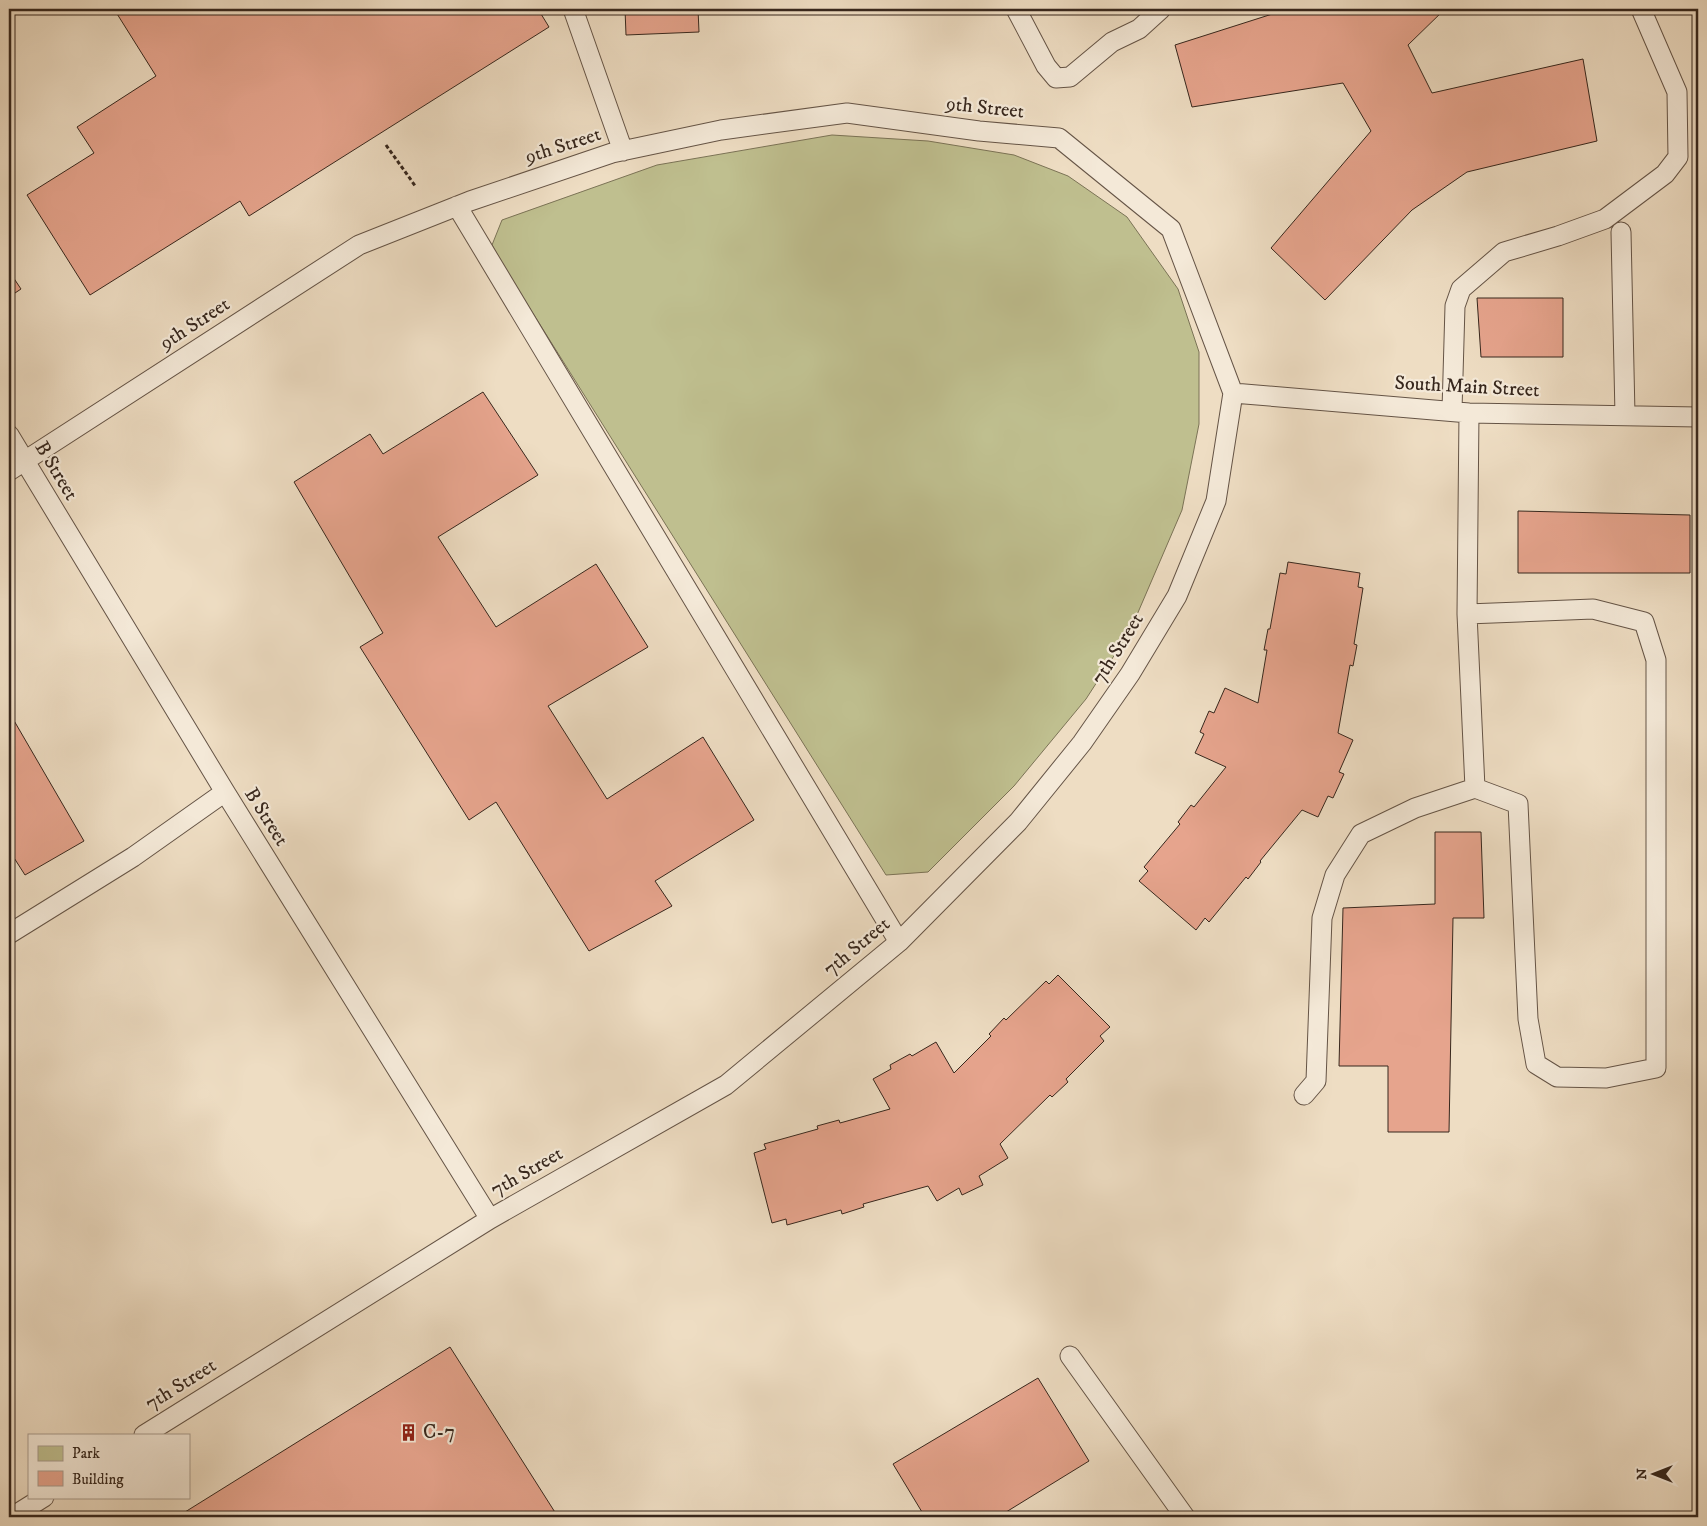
<svg xmlns="http://www.w3.org/2000/svg" width="1707" height="1526" viewBox="0 0 1707 1526" font-family="'IM FELL DW Pica',serif">
	<style>
		.green { fill: #bfbf8f; stroke: #7b7356 }
		.building { fill: #e6a48d; stroke: #37271d }
		.lines { fill: none; stroke-linecap: round; stroke-linejoin: round }
		.service-casing { stroke: #655446; stroke-width: 21 }
		.path { stroke: #37271d; stroke-width: 3; stroke-dasharray: 4 2.5; stroke-linecap: butt }
		.service { stroke: #f4e9d8; stroke-width: 19 }
		.labels { text-anchor: middle; dominant-baseline: central; stroke-width: 4.5; stroke-linejoin: round; paint-order: stroke }
		.street-label { font-size: 20px; fill: #37271d; stroke: #f4e9d8 }
		.poi-label { font-size: 20px; fill: #37271d; stroke: #f4e9d8; text-anchor: start }
	</style>
	<rect width="100%" height="100%" fill="#eeddc3"/>
	<filter id="stains"><feTurbulence type="fractalNoise" baseFrequency=".004" numOctaves="4"/><feColorMatrix values="0 0 0 0 .2 0 0 0 0 .09 0 0 0 0 .02 0 0 0 .5 -.17"/></filter>
	<radialGradient id="worn" r=".72"><stop offset=".6" stop-color="#630" stop-opacity="0"/><stop offset="1" stop-color="#630" stop-opacity=".3"/></radialGradient>
	<!-- green -->
	<path class="green" d="M832,135L928,141L1014,155L1068,176L1127,217L1178,289L1199,352V424L1182,510L1130,631L1086,699L1014,786L928,872L886,875L505,269L492,245L502,220L657,165Z"/>
	<!-- building -->
	<path class="building" d="M114,9H538L549,27L249,216L240,201L90,295L27,195L94,153L77,127L156,76Z
		M625,9H698L699,32L626,35Z
		M1288,9H1445L1408,45L1432,93L1583,59L1597,141L1467,172L1412,210L1325,300L1271,248L1371,131L1343,83L1192,107L1175,45Z
		M9,271L21,289L9,297Z
		M1477,298H1563V357H1481Z
		M483,392L538,475L438,537L496,627L596,564L648,647L548,706L607,799L703,737L754,820L655,881L672,906L589,951L496,802L469,820L360,647L383,633L294,482L370,434L383,454Z
		M1518,511L1690,515V573H1518Z
		M1288,562L1360,573L1358,587L1363,588L1354,644L1357,645L1353,666L1350,665L1338,733L1353,740L1339,772L1344,774L1333,798L1328,796L1318,817L1302,810L1260,861L1261,862L1248,879L1246,877L1209,922L1205,918L1196,930L1139,881L1148,871L1144,867L1180,824L1178,822L1191,805L1194,807L1226,767L1195,753L1204,734L1200,732L1209,711L1214,713L1225,688L1258,703L1267,650H1264L1268,629H1270L1280,573L1286,574Z
		M9,712L84,841L25,875L9,850Z
		M1435,832H1481L1484,918H1453L1449,1132H1388V1066H1339L1343,908L1435,904Z
		M1058,975L1110,1027L1100,1036L1104,1041L1066,1079L1068,1082L1052,1097L1050,1095L1000,1144L1008,1158L979,1176L983,1185L962,1195L959,1188L937,1201L928,1186L863,1204L864,1207L842,1214L841,1210L787,1225L786,1219L772,1223L754,1153L766,1149L764,1144L818,1129L817,1126L839,1120L840,1123L890,1109L873,1079L891,1069L890,1065L910,1054L912,1056L936,1042L954,1073L991,1036L989,1034L1004,1018L1006,1020L1046,981L1049,984Z
		M450,1347L558,1517H177Z
		M1038,1378L1089,1461L998,1517H925L893,1464Z"/>
	<g class="lines">
		<defs>
			<path id="service" d="M573,9L623,151
				M1016,9L1046,66L1056,78L1070,77L1112,42L1139,29L1161,9
				M457,206L899,942
				M1621,232L1625,415
				M1233,393L1469,413L1698,417
				M1452,410L1455,306L1461,289L1504,252L1558,236L1605,219L1665,174L1678,157L1677,92L1641,9
				M9,435L225,792L490,1219
				M9,471L359,245L470,201L612,153L721,130L847,113L979,131L1059,138L1171,229L1233,393L1216,501L1177,596L1130,674L1082,743L1018,822L899,942L726,1085L490,1219L144,1435
				M1467,614L1593,609L1644,622L1656,660V1068L1606,1078L1557,1077L1536,1064L1528,1019L1518,804L1475,788
				M9,934L133,857L225,792
				M1304,1095L1316,1081L1322,918L1335,875L1361,834L1415,808L1475,788L1467,614L1469,413
				M1070,1356L1185,1517
				M12,1517L44,1497"/>
		</defs>
		<!-- service casing -->
		<use href="#service" class="service-casing"/>
		<!-- path -->
		<path class="path" d="M386,145L416,187"/>
		<!-- service -->
		<use href="#service" class="service"/>
	</g>
	<!-- icons -->
	<defs>
		<symbol id="building-bare" viewBox="-9 -9 18 18"><path d="M-4-6H4V6H1V3H-1V6H-4ZM-2.5-4.3h1.7v1.8h-1.7ZM.8-4.3h1.7v1.8H.8ZM-2.5-1h1.7V.8h-1.7ZM.8-1h1.7V.8H.8Z" fill="#8f2418" stroke="#f4e9d8" stroke-width="2.5" paint-order="stroke"/></symbol>
	</defs>
	<g fill-rule="evenodd">
		<use href="#building-bare" x="396" y="1420" width="25" height="25"/>
	</g>
	<g class="labels">
		<!-- street labels -->
		<g class="street-label">
			<text transform="translate(985 108) rotate(6)">9th Street</text>
			<text transform="translate(563 146) rotate(-18)">9th Street</text>
			<text transform="translate(195 324) rotate(-33)">9th Street</text>
			<text transform="translate(1467 387) rotate(3)">South Main Street</text>
			<text transform="translate(56 471) rotate(59)">B Street</text>
			<text transform="translate(1118 649) rotate(-58)">7th Street</text>
			<text transform="translate(266 817) rotate(58)">B Street</text>
			<text transform="translate(857 947) rotate(-40)">7th Street</text>
			<text transform="translate(527 1172) rotate(-30)">7th Street</text>
			<text transform="translate(181 1385) rotate(-32)">7th Street</text>
		</g>
		<!-- poi labels -->
		<g class="poi-label">
			<text x="423" y="1432">C-7</text>
		</g>
	</g>
	<!-- margin -->
	<rect width="1707" height="1526" fill="none" stroke="#eeddc3" stroke-width="30"/>
	<rect x="10" y="10" width="1687" height="1506" fill="none" stroke="#37271d" stroke-width="2.5"/>
	<rect x="15" y="15" width="1677" height="1496" fill="none" stroke="#37271d"/>
	<!-- legend -->
	<rect x="28" y="1434" width="162" height="65" fill="#f4e9d8" stroke="#a89b8d"/>
	<rect x="38" y="1446" width="25" height="15" fill="#bfbf8f" stroke="#a89b8d"/>
	<text x="72" y="1458" font-size="15" fill="#37271d">Park</text>
	<rect x="38" y="1471" width="25" height="15" fill="#e6a48d" stroke="#a89b8d"/>
	<text x="72" y="1484" font-size="15" fill="#37271d">Building</text>
	<!-- north arrow -->
	<g transform="translate(1654 1474) rotate(270)" stroke="#f4e9d8" stroke-width="4" paint-order="stroke">
	<path d="M0-4L9 19L0 12L-9 19Z" fill="#37271d"/>
	<text y="-8" font-size="14" font-weight="bold" text-anchor="middle" fill="#37271d">N</text>
	</g>
	<rect width="100%" height="100%" filter="url(#stains)"/>
	<rect width="100%" height="100%" fill="url(#worn)"/>
</svg>
